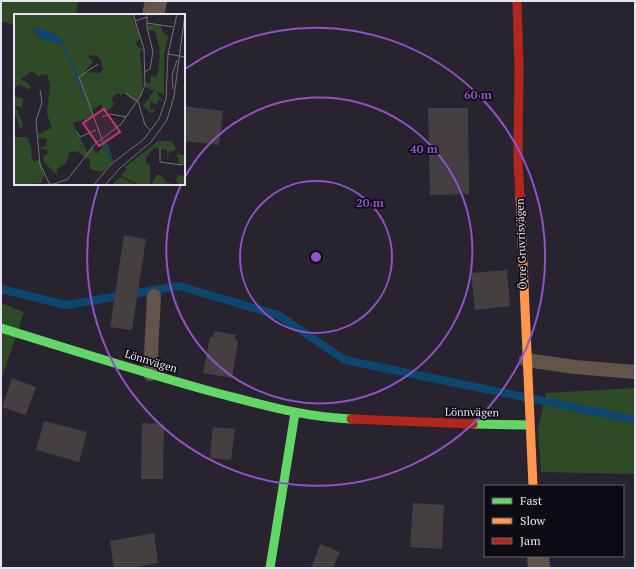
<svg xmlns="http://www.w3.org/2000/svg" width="636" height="569" viewBox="0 0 636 569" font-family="'PT Serif',serif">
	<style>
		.green { fill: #2f4a27 }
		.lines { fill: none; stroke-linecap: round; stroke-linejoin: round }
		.stream { stroke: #0d4770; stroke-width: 8 }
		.building { fill: #443f41 }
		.lane { stroke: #625449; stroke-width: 14 }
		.street { stroke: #625449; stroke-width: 22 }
		.fast { stroke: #63d668; stroke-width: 9 }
		.slow { stroke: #ff974d; stroke-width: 9 }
		.jam { stroke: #b3261e; stroke-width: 9 }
		.ring { fill: none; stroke: #9151c9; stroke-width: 2 }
		.labels { text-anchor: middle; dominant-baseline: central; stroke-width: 3.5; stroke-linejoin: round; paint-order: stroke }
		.street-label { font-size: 11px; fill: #e8e3f0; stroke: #0e0b14 }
		.inset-river { fill: none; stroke: #0d4770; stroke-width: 2 }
		.inset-road { fill: none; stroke: #75707c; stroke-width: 1 }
		.view { fill: #c83671; fill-opacity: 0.15; stroke: #c83671; stroke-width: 2 }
		.inset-edge { fill: none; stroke: #e8e3f0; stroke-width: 2 }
		.centre { fill: #9151c9; stroke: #0e0b14; stroke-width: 2 }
		.ring-label { font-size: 12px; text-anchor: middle; font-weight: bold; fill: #9151c9; stroke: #0e0b14; stroke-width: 3.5; stroke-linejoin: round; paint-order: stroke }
	</style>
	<rect width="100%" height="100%" fill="#28242f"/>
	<!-- green -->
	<path class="green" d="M1,1H78L76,15H15V25L1,21Z
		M1,303L24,312L1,380Z
		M635,388V474L541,472L538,430L546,393Z"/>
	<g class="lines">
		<!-- stream -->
		<path class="stream" d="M1,289L66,305L179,286L278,315L345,360L635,420"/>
	</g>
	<!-- building -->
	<path class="building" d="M184,106L223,111L219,145L184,141Z
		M428,108H468L469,194L430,195Z
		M124,235L146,239L132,330L110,327Z
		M507,270L510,306L475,310L471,273Z
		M214,331L236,335L235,340L238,341L232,378L203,373L210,337H213Z
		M12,378L36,387L26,415L2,407Z
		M44,421L87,432L79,462L36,450Z
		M142,423L164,424L163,479H141Z
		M213,427L235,429L231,460L210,458Z
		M413,503L444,505L442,549L410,547Z
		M154,533L158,563L131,568H114L110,541Z
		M320,544L340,552L333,568H311Z"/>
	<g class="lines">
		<!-- lane -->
		<path class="lane" d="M526,360L575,367L635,372
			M150,374L154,296"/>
		<!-- street -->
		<path class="street" d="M153,15L156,1
			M538,556L539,568"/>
		<!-- fast -->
		<path class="fast" d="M1,328C73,350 144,373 217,393C263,405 304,417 351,419
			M473,424L529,425
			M270,568L295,413"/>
		<!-- slow -->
		<path class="slow" d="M520,196L533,486"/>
		<!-- jam -->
		<path class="jam" d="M517,1L519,68L518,161L520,196
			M351,419L473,424"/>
	</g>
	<!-- distance rings -->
	<g class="ring">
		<circle cx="316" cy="257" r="76"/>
		<path d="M184 179A153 153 0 1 1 181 185"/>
		<path d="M185 69A229 229 0 1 1 99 184"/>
	</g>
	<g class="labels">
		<!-- street labels -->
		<g class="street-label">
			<text transform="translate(521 244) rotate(-92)">Övre Gruvrisvägen</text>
			<text transform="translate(151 361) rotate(17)">Lönnvägen</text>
			<text transform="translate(472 412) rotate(1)">Lönnvägen</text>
		</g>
	</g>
	<!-- overview -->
	<g transform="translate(14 14)">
		<rect width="171" height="171" fill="#28242f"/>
		<path d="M0,0H117L127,25L121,28L125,34H129L126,39L129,70L127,81L122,88L110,79L107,82L104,79L97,84L100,90L95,96L90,98L87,90L78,96L79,103L59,109L73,138L78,133L83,140L89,132L86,126L89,125L94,131L99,147L88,158L76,155V146L62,137L56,138L52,149L43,155V161L30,148L29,142L33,141L34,136L25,134L32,132L33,125L24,124V120L38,114L33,100L36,71L33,60L24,62L18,57L7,65L16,71V76L5,70L0,74ZM23,14L44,22V30L22,21ZM81,41L86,44L89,56L86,59L70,58L79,48L74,42ZM134,11H147L149,19L154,22L150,42V81L142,78L150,88L145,85L142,91L136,87V96L141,95L138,100L127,90L130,91L140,77L132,73L131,69H137L136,61L141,64L144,59L146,40L144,38L146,36L141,17L134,16ZM0,82L9,85L8,94L1,92L8,107L9,113L6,114L0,97ZM0,123H13L18,135L17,141L20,148L25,145L30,160L28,169L0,171ZM144,127H158L165,141H170V149L165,150L162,135L155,138L154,144L153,136L140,134L132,143V150L136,151V171H126L107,162L113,155L111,153ZM162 166a5 5 0 1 1 10 0a5 5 0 1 1-10 0ZM143,161H147L152,168L162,171H137ZM107,163L117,169L125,171H98Z" fill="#2f4a27" fill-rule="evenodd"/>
		<path d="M21,13L44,22L49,26L44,30L28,25L20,18Z" fill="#0d4770"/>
		<path class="inset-river" d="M48,28L72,84M89,125L97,146"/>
		<path class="inset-road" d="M121,7L133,3M133,9L159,13M154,40L171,43M84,50L65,63L88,125M130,58L136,55L139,38L133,13V0M159,75L158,61L163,46M26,76L28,88L22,107L24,130L26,150L36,171M111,79L123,87M124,87L131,111L137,117M88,103L96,100L112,103M63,118L66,123L82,116M171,120V145M146,134V148L168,151L171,147M20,171L40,170L54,165L81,130L107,110L126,83L131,71L130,35L119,0M80,171L96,151L130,125L145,105L152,85L154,40L163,0M91,171L106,154L137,128L153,106L160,82L171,0"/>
		<path class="view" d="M90,95L106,118L85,132L69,109Z"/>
		<rect width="171" height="171" class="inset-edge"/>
	</g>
	<circle cx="316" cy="257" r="6" class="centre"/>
	<g class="ring-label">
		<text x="478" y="99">60 m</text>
		<text x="424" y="153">40 m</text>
		<text x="370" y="207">20 m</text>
	</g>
	<!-- border -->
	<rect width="636" height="569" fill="none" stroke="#e8e3f0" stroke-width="4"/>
	<!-- legend -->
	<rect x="484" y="485" width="140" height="72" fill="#0e0b14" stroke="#65616c"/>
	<rect x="492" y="498" width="20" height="6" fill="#63d668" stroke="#65616c"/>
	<text x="520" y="505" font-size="12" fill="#e8e3f0">Fast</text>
	<rect x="492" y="518" width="20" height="6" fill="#ff974d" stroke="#65616c"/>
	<text x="520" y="525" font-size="12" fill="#e8e3f0">Slow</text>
	<rect x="492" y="538" width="20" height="6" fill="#b3261e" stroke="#65616c"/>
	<text x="520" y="545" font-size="12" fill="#e8e3f0">Jam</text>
</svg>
